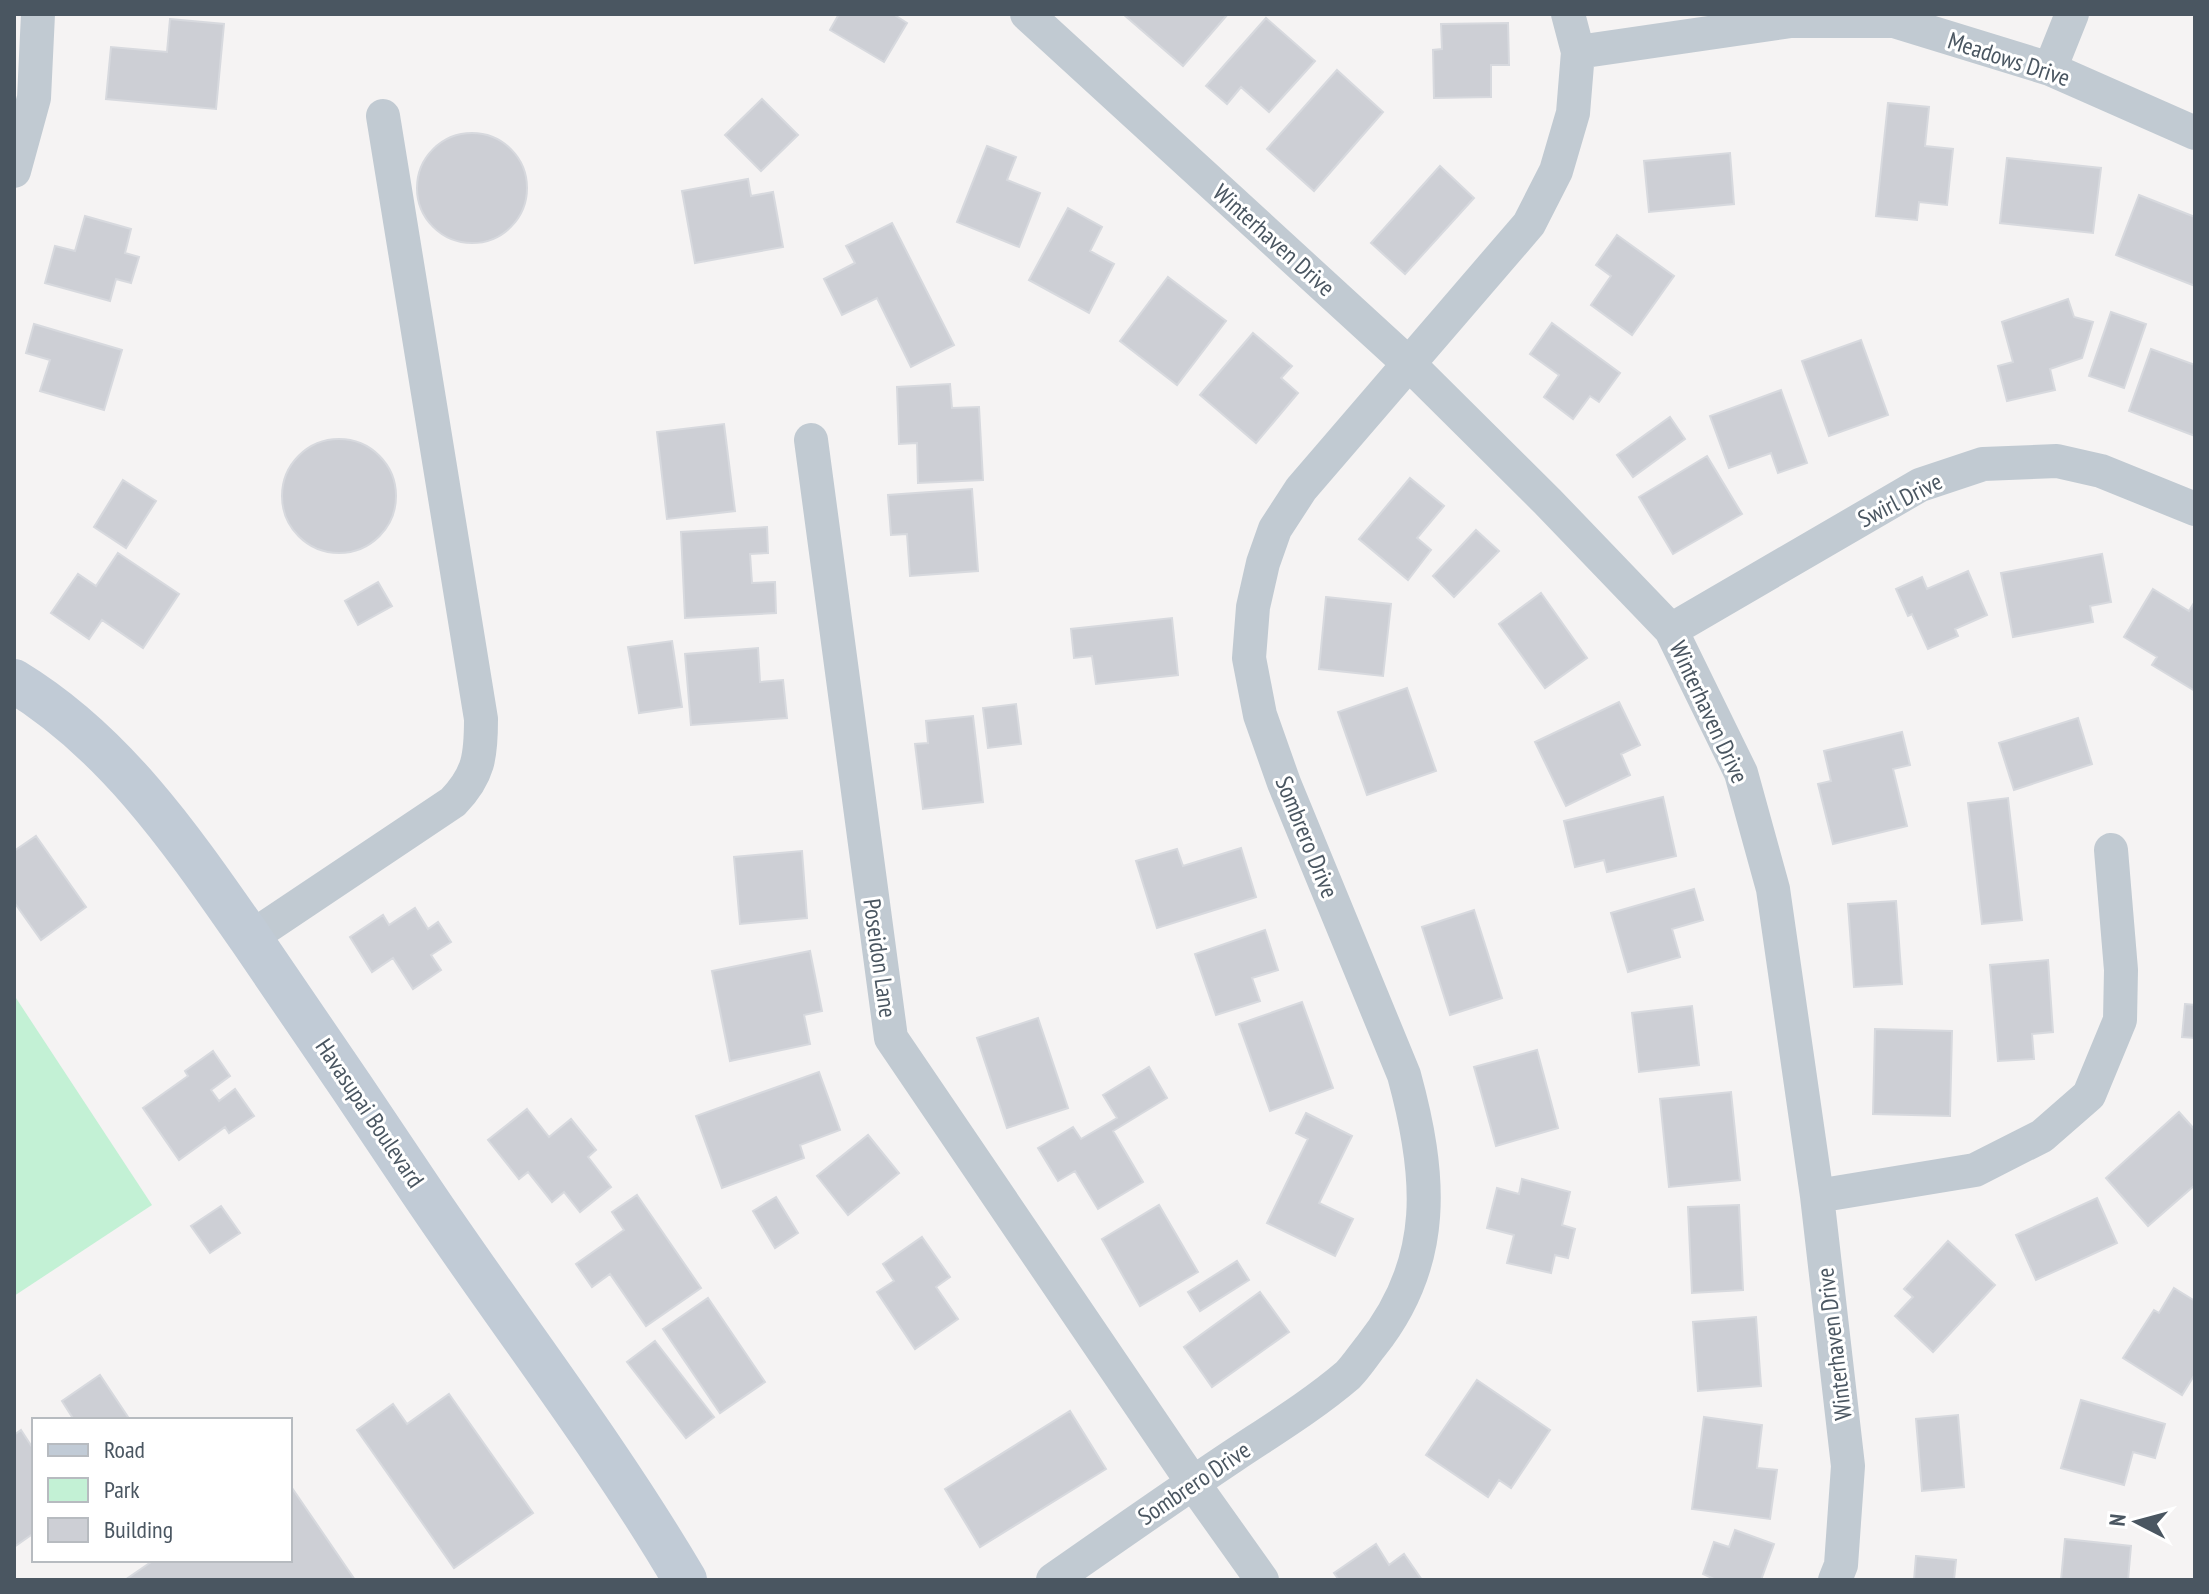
<svg xmlns="http://www.w3.org/2000/svg" width="2209" height="1594" viewBox="0 0 2209 1594" font-family="'PT Sans Narrow',sans-serif">
	<style>
		.green { fill: #c3f1d5 }
		.building { fill: #cdcfd5; stroke: #d7d9de; stroke-width: 2 }
		.lines { fill: none; stroke-linecap: round; stroke-linejoin: round }
		.street { stroke: #c1cad2; stroke-width: 34 }
		.secondary { stroke: #c1cbd6; stroke-width: 44 }
		.labels { text-anchor: middle; dominant-baseline: central; stroke-width: 6; stroke-linejoin: round; paint-order: stroke }
		.street-label { font-size: 24px; fill: #4a5661; stroke: #fff }
	</style>
	<rect width="100%" height="100%" fill="#f5f3f3"/>
	<!-- green -->
	<path class="green" d="M14,995L152,1205L14,1296Z"/>
	<!-- building -->
	<path class="building" d="M839,14H893L907,23L884,62L830,30Z
		M1123,14H1228L1183,66Z
		M1266,18L1315,61L1269,112L1241,87L1227,104L1206,86Z
		M170,19L224,24L216,109L106,99L111,47L167,52Z
		M1508,23L1509,65H1491V97L1434,98L1433,50L1442,49L1441,24Z
		M1337,70L1383,112L1314,191L1267,149Z
		M762,99L798,135L761,171L725,135Z
		M1888,103L1929,107L1925,146L1953,149L1947,205L1919,202L1917,220L1876,216Z
		M417 188a55 55 0 1 1 110 0a55 55 0 1 1-110 0Z
		M987,146L1016,157L1007,180L1040,193L1019,247L957,222Z
		M1730,153L1734,204L1649,212L1644,161Z
		M2007,158L2101,168L2093,233L2000,223Z
		M1440,166L1474,198L1405,274L1371,243Z
		M748,179L751,196L773,192L783,247L695,263L682,191Z
		M2139,195L2195,217V286L2116,255Z
		M1068,208L1102,227L1090,251L1114,264L1089,313L1029,280Z
		M85,216L131,229L125,253L139,257L131,283L116,279L110,301L45,283L55,246L75,251Z
		M892,223L954,345L911,367L877,298L842,315L824,279L855,263L846,246Z
		M1617,235L1674,276L1632,335L1591,305L1611,276L1596,265Z
		M1168,277L1226,321L1177,385L1120,341Z
		M2068,299L2074,317L2093,322L2082,358L2050,369L2055,390L2007,401L1998,366L2013,362L2002,322Z
		M2111,312L2146,324L2124,388L2089,376Z
		M1552,323L1620,373L1599,402L1590,396L1573,419L1544,397L1559,375L1530,354Z
		M34,324L122,350L104,410L40,391L50,360L26,353Z
		M1253,333L1292,366L1281,378L1298,393L1256,443L1200,395Z
		M1861,340L1888,415L1829,436L1802,361Z
		M2151,349L2195,365V436L2129,411Z
		M950,384L952,408L979,407L983,480L918,483L917,443L899,444L897,387Z
		M1781,390L1807,463L1778,473L1771,453L1729,468L1710,416Z
		M1670,417L1685,439L1633,477L1617,455Z
		M724,424L735,511L667,519L657,432Z
		M282 496a57 57 0 1 1 114 0a57 57 0 1 1-114 0Z
		M1707,456L1742,514L1673,554L1639,497Z
		M1410,478L1444,506L1417,538L1431,550L1408,580L1359,539Z
		M123,480L156,501L126,548L94,527Z
		M972,489L978,571L910,576L907,534L891,535L888,495Z
		M767,527L768,553L750,554L752,583L775,582L776,613L685,618L681,532Z
		M1476,530L1499,551L1454,597L1433,576Z
		M118,553L179,594L143,648L102,620L89,639L51,613L78,574L96,586Z
		M2102,554L2111,602L2090,606L2093,622L2013,637L2001,573Z
		M1968,571L1987,615L1955,629L1958,636L1928,649L1912,614L1908,616L1896,589L1922,577L1927,589Z
		M378,582L392,606L358,625L345,601Z
		M2153,589L2189,611L2195,601V691L2152,665L2157,657L2124,637Z
		M1541,593L1587,658L1545,688L1499,624Z
		M1326,597L1391,604L1383,676L1319,669Z
		M1172,618L1178,675L1096,684L1092,656L1074,658L1071,629Z
		M672,641L682,707L639,713L628,647Z
		M758,648L760,682L783,680L787,718L691,725L685,654Z
		M1407,688L1436,771L1367,795L1338,712Z
		M1619,702L1640,745L1621,754L1630,775L1566,806L1535,742Z
		M1016,704L1021,744L988,748L983,708Z
		M973,716L983,802L923,809L915,744L928,743L926,721Z
		M2078,718L2092,764L2014,790L1999,743Z
		M1902,732L1910,765L1893,769L1907,826L1833,844L1818,784L1831,781L1824,751Z
		M1663,797L1676,856L1607,872L1604,860L1575,867L1564,821Z
		M2008,798L2022,920L1982,924L1968,803Z
		M36,836L86,907L41,940L14,902V851Z
		M1241,848L1256,897L1157,928L1136,861L1177,849L1183,866Z
		M802,851L807,918L740,924L734,857Z
		M1694,889L1703,920L1672,929L1680,957L1628,972L1611,913Z
		M1896,901L1902,984L1854,987L1848,904Z
		M415,908L428,929L438,922L451,942L431,955L441,970L413,989L393,958L372,972L350,937L383,915L389,925Z
		M1474,910L1502,998L1450,1015L1422,927Z
		M1265,930L1278,970L1252,978L1260,1001L1216,1015L1195,954Z
		M810,951L822,1011L804,1015L810,1044L730,1061L712,971Z
		M2048,960L2053,1032L2032,1034L2034,1059L1998,1061L1990,965Z
		M1302,1002L1333,1088L1270,1111L1239,1024Z
		M2185,1004L2195,1005V1038L2182,1037Z
		M1692,1006L1699,1065L1639,1072L1632,1013Z
		M1038,1018L1068,1108L1007,1128L977,1038Z
		M1875,1029L1952,1031L1950,1116L1873,1114Z
		M1537,1050L1558,1128L1496,1146L1474,1067Z
		M213,1051L230,1076L211,1090L219,1101L235,1089L254,1116L229,1133L225,1127L179,1160L143,1108L188,1076L185,1071Z
		M1149,1067L1167,1098L1113,1131L1143,1182L1098,1209L1075,1171L1058,1181L1038,1148L1073,1127L1081,1139L1117,1118L1103,1095Z
		M819,1072L840,1130L800,1145L804,1158L722,1188L696,1116Z
		M1731,1092L1740,1180L1669,1187L1660,1099Z
		M527,1109L549,1137L571,1119L596,1150L588,1157L611,1187L580,1212L564,1192L552,1202L528,1172L519,1179L488,1140Z
		M2179,1112L2195,1130V1185L2148,1226L2106,1178Z
		M1306,1113L1352,1136L1319,1203L1353,1219L1335,1256L1267,1223L1308,1139L1296,1133Z
		M868,1135L899,1173L848,1215L817,1176Z
		M1522,1179L1570,1192L1562,1225L1575,1229L1568,1258L1555,1255L1551,1273L1507,1263L1514,1235L1487,1228L1497,1188L1519,1194Z
		M637,1195L701,1288L646,1326L610,1274L592,1287L576,1264L624,1230L612,1212Z
		M776,1197L798,1233L775,1248L753,1211Z
		M2097,1198L2117,1243L2036,1280L2016,1235Z
		M1159,1205L1198,1272L1140,1306L1102,1239Z
		M1739,1205L1743,1290L1692,1293L1688,1207Z
		M221,1206L240,1233L210,1253L191,1226Z
		M922,1237L950,1277L936,1287L958,1319L915,1349L877,1292L894,1281L883,1264Z
		M1948,1241L1995,1285L1933,1352L1895,1316L1913,1297L1904,1289Z
		M1237,1261L1249,1280L1200,1311L1188,1292Z
		M2174,1288L2195,1301V1374L2182,1395L2123,1358L2154,1310L2159,1313Z
		M1260,1292L1289,1332L1212,1387L1184,1347Z
		M708,1298L765,1382L720,1413L663,1329Z
		M1756,1317L1761,1386L1698,1391L1693,1322Z
		M655,1341L714,1417L686,1438L627,1362Z
		M100,1375L130,1420H74L62,1401Z
		M1477,1380L1550,1430L1511,1488L1499,1480L1488,1497L1426,1455Z
		M449,1394L533,1513L454,1568L357,1430L393,1404L407,1424Z
		M2081,1400L2165,1424L2155,1458L2133,1452L2124,1485L2061,1468Z
		M1070,1411L1106,1469L980,1547L945,1489Z
		M1958,1415L1964,1487L1922,1491L1916,1419Z
		M1704,1417L1762,1425L1757,1468L1777,1470L1770,1519L1692,1509Z
		M21,1430L34,1450V1533L14,1547V1435Z
		M290,1485L355,1580H125L154,1560H290Z
		M1735,1530L1774,1544L1761,1580H1716L1703,1574L1714,1542L1729,1547Z
		M2065,1539L2131,1546L2128,1580H2061Z
		M1376,1544L1389,1565L1404,1554L1422,1580H1339L1334,1573Z
		M1916,1556L1956,1560L1954,1580H1958H1914Z"/>
	<g class="lines">
		<!-- street -->
		<path class="street" d="M1027,14L1408,363L1547,501L1671,630L1741,773L1773,889L1817,1196L1848,1466L1841,1565L1835,1580
			M1578,52L1791,21H1894L2050,69L2195,133
			M2050,69L2072,14
			M14,171L34,98L38,14
			M811,440L891,1038L1193,1483L1262,1580
			M1671,630L1920,485L1983,464L2057,461L2101,471L2195,509
			M250,938L453,802C479,775 481,756 481,719L383,116
			M1817,1196L1975,1170L2042,1136L2089,1095L2120,1020L2121,970L2111,850
			M1053,1580C1113,1538 1173,1496 1233,1456C1272,1430 1313,1405 1348,1375C1356,1367 1363,1356 1371,1346C1439,1261 1431,1174 1404,1075L1284,783L1260,715L1249,658L1253,607L1263,563L1275,529L1301,489L1529,224L1556,171L1573,113L1578,52L1568,14"/>
		<!-- secondary -->
		<path class="secondary" d="M14,681C116,743 183,842 250,938C307,1021 364,1105 420,1189C508,1320 605,1444 685,1580"/>
	</g>
	<g class="labels">
		<!-- street labels -->
		<g class="street-label">
			<text transform="translate(2009 59) rotate(18)">Meadows Drive</text>
			<text transform="translate(1274 240) rotate(42)">Winterhaven Drive</text>
			<text transform="translate(1900 500) rotate(-27)">Swirl Drive</text>
			<text transform="translate(1709 712) rotate(65)">Winterhaven Drive</text>
			<text transform="translate(1307 837) rotate(68)">Sombrero Drive</text>
			<text transform="translate(880 958) rotate(82)">Poseidon Lane</text>
			<text transform="translate(370 1113) rotate(56)">Havasupai Boulevard</text>
			<text transform="translate(1834 1344) rotate(-97)">Winterhaven Drive</text>
			<text transform="translate(1194 1483) rotate(-34)">Sombrero Drive</text>
		</g>
	</g>
	<!-- border -->
	<rect width="2209" height="1594" fill="none" stroke="#4a5661" stroke-width="32"/>
	<!-- legend -->
	<rect x="32" y="1418" width="260" height="144" fill="#ffffff" stroke="#b7bbc0" stroke-width="2"/>
	<rect x="48" y="1444" width="40" height="12" fill="#c1cbd6" stroke="#b7bbc0" stroke-width="2"/>
	<text x="104" y="1458" font-size="24" fill="#4a5661">Road</text>
	<rect x="48" y="1478" width="40" height="24" fill="#c3f1d5" stroke="#b7bbc0" stroke-width="2"/>
	<text x="104" y="1498" font-size="24" fill="#4a5661">Park</text>
	<rect x="48" y="1518" width="40" height="24" fill="#cdcfd5" stroke="#b7bbc0" stroke-width="2"/>
	<text x="104" y="1538" font-size="24" fill="#4a5661">Building</text>
	<!-- north arrow -->
	<g transform="translate(2137 1522) rotate(276)" stroke="#ffffff" stroke-width="6" paint-order="stroke">
	<path d="M0-6L14 30L0 20L-14 30Z" fill="#4a5661"/>
	<text y="-12" font-size="22" font-weight="bold" text-anchor="middle" fill="#4a5661">N</text>
	</g>
</svg>
